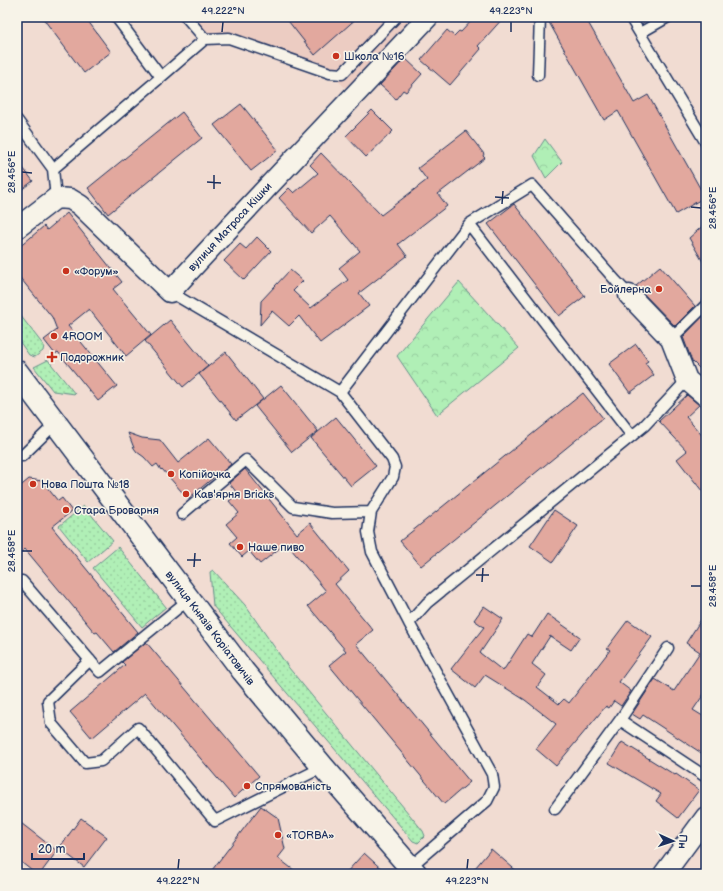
<svg xmlns="http://www.w3.org/2000/svg" width="723" height="891" viewBox="0 0 723 891" font-family="'Balsamiq Sans',sans-serif">
	<style>
		.built { fill: #ecccc2 }
		.grass { fill: url(#grass-dots); stroke: #668f8a }
		.park { fill: url(#park-crowns); stroke: #668f8a }
		.building { fill: #e2a89e; stroke: #1b2f5e }
		.lines { fill: none; stroke-linecap: round; stroke-linejoin: round }
		.service-casing { stroke: #1b2f5e; stroke-width: 13 }
		.minor-casing { stroke: #1b2f5e; stroke-width: 23 }
		.secondary-casing { stroke: #1b2f5e; stroke-width: 25 }
		.service { stroke: #f7f3e8; stroke-width: 10 }
		.minor { stroke: #f7f3e8; stroke-width: 20 }
		.secondary { stroke: #f7f3e8; stroke-width: 22 }
		.ticks { fill: none; stroke: #1b2f5e; stroke-width: 1.5 }
		.poi-dot { fill: #c8321e; stroke: #f7f3e8; stroke-width: 1.5 }
		.labels { text-anchor: middle; dominant-baseline: central; stroke-width: 3; stroke-linejoin: round; paint-order: stroke }
		.poi-label { font-size: 11px; fill: #1b2f5e; stroke: #f7f3e8; text-anchor: start }
		.street-label { font-size: 11px; fill: #1b2f5e; stroke: #f7f3e8 }
		.neatline { fill: none; stroke: #1b2f5e; stroke-width: 1.5 }
		.ticks-label { font-size: 10px; text-anchor: middle; fill: #1b2f5e }
	</style>
	<defs>
		<pattern id="grass-dots" width="8" height="8" patternUnits="userSpaceOnUse"><rect width="8" height="8" fill="#b0efb6"/><path d="M2 2h.1M6 6h.1" fill="none" stroke="#97cd9f" stroke-width="1.8" stroke-linecap="round"/></pattern>
		<pattern id="park-crowns" width="20" height="18" patternUnits="userSpaceOnUse"><rect width="20" height="18" fill="#b0efb6"/><path d="M2 6a3 3 0 1 1 6 0M12 15a3 3 0 1 1 6 0" fill="none" stroke="#97cd9f"/></pattern>
	</defs>
	<rect width="100%" height="100%" fill="#f1dcd2"/>
	<filter id="ink" filterUnits="userSpaceOnUse"><feTurbulence type="fractalNoise" baseFrequency=".025" numOctaves="2"/><feDisplacementMap in="SourceGraphic" scale="8" xChannelSelector="R" yChannelSelector="G"/><feConvolveMatrix kernelMatrix="1 2 1 2 8 2 1 2 1" color-interpolation-filters="sRGB"/></filter>
	<g filter="url(#ink)">
		<!-- built -->
		<path class="built" d="M186,17H428L354,96L330,73L229,38L205,39Z"/>
		<!-- grass -->
		<path class="grass" d="M17,311L44,346L43,351L35,357L29,355L17,338Z
			M48,360L75,394L53,391L34,367Z
			M84,506L113,541L88,562L59,526Z
			M118,547L166,607L142,627L93,568Z
			M213,570L245,605L289,668L423,831L425,836L418,843L413,841L213,606L210,572Z"/>
		<!-- park -->
		<path class="park" d="M545,139L562,162L546,178L534,156Z
			M459,282L519,348L437,415L397,356Z"/>
		<!-- building -->
		<path class="building" d="M42,17H85L111,52L84,73Z
			M285,17H358L315,55Z
			M475,17H504L478,46L481,49L450,85L421,60L447,30L454,36L459,31L461,32Z
			M546,17H585L634,103L648,95L705,197L676,214L618,111L604,120Z
			M405,58L422,74L406,92L403,90L396,99L380,85Z
			M241,104L278,150L251,171L214,125Z
			M372,110L393,131L366,157L346,136Z
			M182,112L202,138L108,214L88,188Z
			M466,131L484,154L483,156L485,158L438,194L447,206L398,244L407,256L359,293L369,306L320,343L299,316L289,326L272,311L260,325L261,301L290,270L303,281L293,291L311,308L348,280L339,268L360,251L330,216L311,233L279,198L289,188L294,193L318,173L310,165L321,153L381,215L427,180L418,168Z
			M17,160L33,181L17,193Z
			M514,204L585,296L559,316L488,224Z
			M67,213L122,282L113,289L151,335L126,356L89,309L68,326L117,386L98,401L58,352L55,354L44,340L57,330L52,317L17,274V249L44,226L47,230Z
			M706,223V267L689,238Z
			M257,237L271,251L244,280L224,261L240,244L246,249Z
			M660,266L695,306L675,326L636,286Z
			M703,316L706,319V375L692,361L683,337Z
			M170,320L208,366L183,387L145,341Z
			M636,344L648,361L645,363L654,375L630,393L609,364Z
			M226,352L263,399L236,420L199,374Z
			M281,385L318,431L292,452L255,406Z
			M583,393L603,418L421,566L400,541Z
			M687,395L699,405L686,417L706,440V496L677,459L687,451L659,421Z
			M336,417L376,466L351,486L311,438Z
			M128,433L142,438L160,440L178,463L209,438L231,464L221,473L220,472L188,499L162,469L161,470L157,464L153,467L144,457L137,452L134,448Z
			M245,469L297,534L310,523L349,571L335,584L373,630L356,644L470,782L444,804L329,665L346,651L308,606L326,591L286,543L260,564L249,551L242,557L230,543L237,537L226,524L239,513L229,501L238,494L229,483Z
			M29,479L42,481L58,501L62,498L72,511L52,527L138,632L114,652L97,632L95,633L25,549L17,556V489Z
			M554,510L578,526L553,562L530,546Z
			M484,606L503,619L480,653L503,671L527,634L532,637L547,614L580,637L571,650L550,636L532,664L546,675L537,687L559,704L564,699L569,703L610,650L607,648L628,620L652,637L619,682L631,691L621,706L614,701L609,708L606,706L556,766L536,749L556,724L525,700L485,675L475,688L451,669L484,627L474,620Z
			M706,612V691L693,710L706,718V756L643,715L640,719L632,714L655,679L674,691L700,652L686,643Z
			M146,642L259,776L234,798L145,693L92,738L70,712L125,665L122,662Z
			M622,742L675,775L676,774L699,790L678,818L656,801L661,794L609,763Z
			M261,806L278,818L285,849L278,858L299,874H209Z
			M81,818L107,837L84,867L59,848Z
			M17,820L57,851L40,874H36L17,859Z
			M491,849L520,874H470Z
			M364,853L387,874H345Z"/>
		<g class="lines">
			<defs>
				<path id="service" d="M630,17L706,143
					M640,33L668,17
					M205,39L229,38L330,73L342,74L396,17
					M538,75L540,17
					M161,77L205,39L186,17
					M17,120L53,169L56,198
					M53,169L161,77L116,17
					M469,224L632,436
					M170,292L340,392L392,459L395,467L393,477L371,512L368,532L372,552L409,623L492,774L494,787L487,801L410,867
					M671,339L706,305
					M340,392L469,224L532,185L616,281L629,295
					M17,455L22,456L56,423
					M182,514L246,460L293,507L332,513L371,512
					M17,585L22,581L100,672L188,600
					M409,623L427,603L644,426L687,380
					M90,660L48,701L51,723L85,763L101,761L138,728L215,821L323,767
					M620,720L706,777
					M555,809L620,720L668,648"/>
				<path id="minor" d="M17,228L56,198L70,199L80,205L170,292C255,199 342,109 428,17
					M629,295L671,339L687,380L706,396
					M664,874L706,817"/>
				<path id="secondary" d="M17,372L243,671L323,767L416,874"/>
			</defs>
			<!-- service casing -->
			<use href="#service" class="service-casing"/>
			<!-- minor casing -->
			<use href="#minor" class="minor-casing"/>
			<!-- secondary casing -->
			<use href="#secondary" class="secondary-casing"/>
			<!-- service -->
			<use href="#service" class="service"/>
			<!-- minor -->
			<use href="#minor" class="minor"/>
			<!-- secondary -->
			<use href="#secondary" class="secondary"/>
		</g>
	</g>
	<!-- ticks -->
	<path class="ticks" d="M222,32L223,22M511,32V22M22,172L32,173M207,182L221,183M214,189V175M495,197L509,198M502,204L503,191M691,207L701,208M22,551H32M187,560H201M194,567L195,553M476,575H489M482,582L483,568M691,586H701M178,869L179,859M467,869L468,859"/>
	<!-- markers -->
	<g class="poi-dot">
		<circle cx="336" cy="56" r="4"/>
		<circle cx="66" cy="271" r="4"/>
		<circle cx="659" cy="289" r="4"/>
		<circle cx="54" cy="336" r="4"/>
		<path d="M50 351h4v4h4v4h-4v4h-4v-4h-4v-4h4z"/>
		<circle cx="171" cy="474" r="4"/>
		<circle cx="33" cy="484" r="4"/>
		<circle cx="186" cy="494" r="4"/>
		<circle cx="66" cy="510" r="4"/>
		<circle cx="240" cy="547" r="4"/>
		<circle cx="247" cy="786" r="4"/>
		<circle cx="278" cy="835" r="4"/>
	</g>
	<g class="labels">
		<!-- poi labels -->
		<g class="poi-label">
			<text x="344" y="56">Школа №16</text>
			<text x="74" y="271">«Форум»</text>
			<text x="651" y="289" text-anchor="end">Бойлерна</text>
			<text x="62" y="336">4ROOM</text>
			<text x="60" y="357">Подорожник</text>
			<text x="179" y="474">Копійочка</text>
			<text x="41" y="484">Нова Пошта №18</text>
			<text x="194" y="494">Кав'ярня Bricks</text>
			<text x="74" y="510">Стара Броварня</text>
			<text x="248" y="547">Наше пиво</text>
			<text x="255" y="786">Спрямованість</text>
			<text x="286" y="835">«TORBA»</text>
		</g>
		<!-- street labels -->
		<g class="street-label">
			<text transform="translate(230 227) rotate(-47)">вулиця Матроса Кішки</text>
			<text transform="translate(210 628) rotate(53)">вулиця Князів Коріатовичів</text>
		</g>
	</g>
	<!-- margin -->
	<rect width="723" height="891" fill="none" stroke="#f7f3e8" stroke-width="44"/>
	<!-- north arrow -->
	<g transform="translate(673 841) rotate(93)" stroke="#f7f3e8" stroke-width="3" paint-order="stroke">
	<path d="M0-3L7 15L0 10L-7 15Z" fill="#1b2f5e"/>
	<text y="-6" font-size="11" font-weight="bold" text-anchor="middle" fill="#1b2f5e">Пн</text>
	</g>
	<!-- scale -->
	<path d="M32 853v6h52v-6" fill="none" stroke="#1b2f5e" stroke-width="2"/>
	<text x="38" y="853" font-size="12" fill="#1b2f5e" stroke="#f7f3e8" stroke-width="3" paint-order="stroke">20 m</text>
	<rect x="22" y="22" width="679" height="847" class="neatline"/>
	<g class="ticks-label">
		<text x="223" y="14">49.222°N</text>
		<text x="511" y="14">49.223°N</text>
		<text transform="translate(11 172) rotate(-90)" y="4">28.456°E</text>
		<text transform="translate(712 208) rotate(-90)" y="4">28.456°E</text>
		<text transform="translate(11 551) rotate(-90)" y="4">28.458°E</text>
		<text transform="translate(712 586) rotate(-90)" y="4">28.458°E</text>
		<text x="178" y="884">49.222°N</text>
		<text x="467" y="884">49.223°N</text>
	</g>
</svg>
